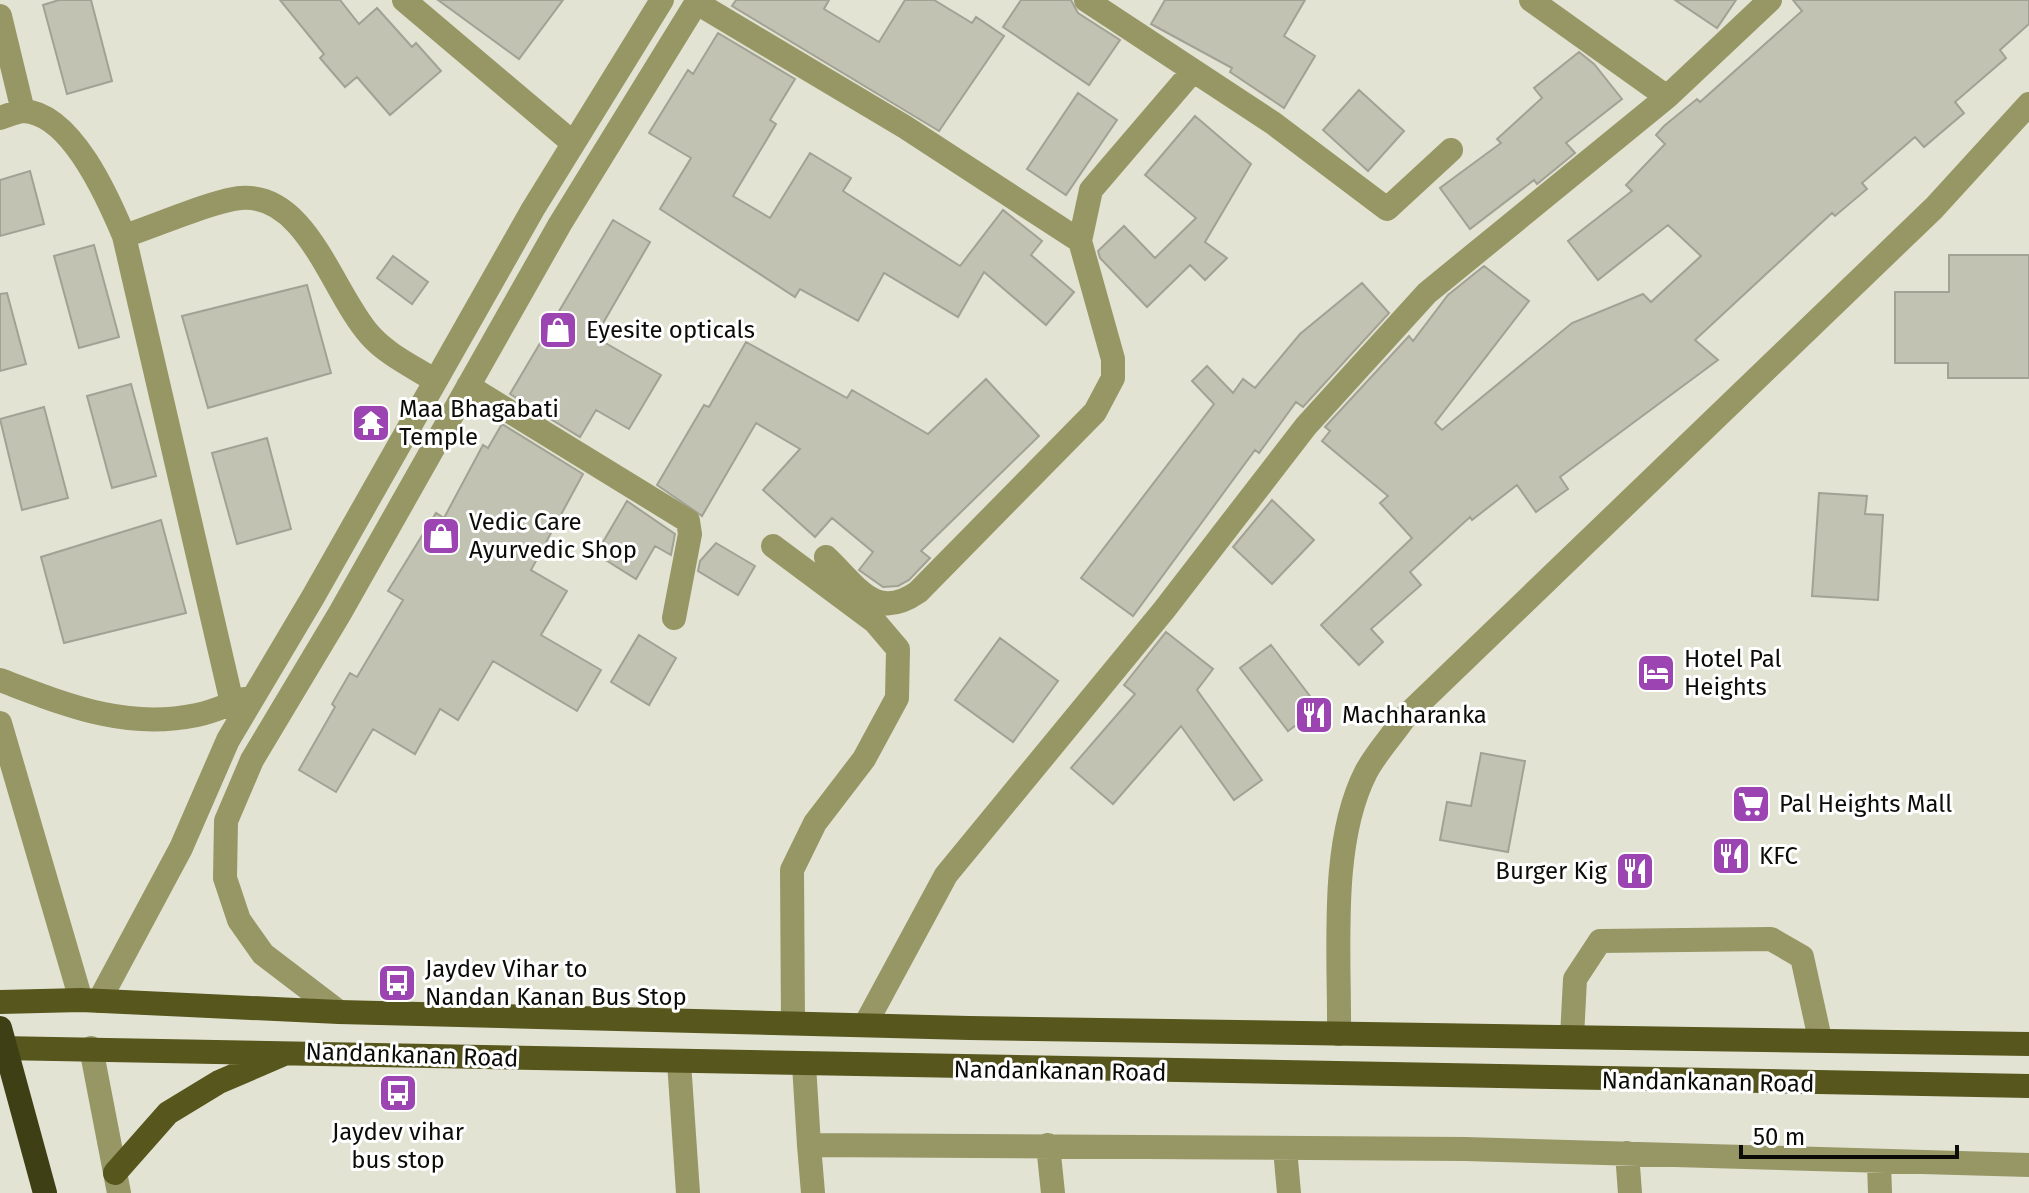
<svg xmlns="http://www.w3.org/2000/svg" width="2029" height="1193" viewBox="0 0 2029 1193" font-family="'Fira Sans',sans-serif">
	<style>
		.building { fill: #c1c2b2; stroke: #a1a293; stroke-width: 2 }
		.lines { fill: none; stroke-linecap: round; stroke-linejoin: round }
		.minor { stroke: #969765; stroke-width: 24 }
		.major { stroke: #56561d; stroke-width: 24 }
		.highway-bridge { stroke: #3f3f15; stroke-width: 24 }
		.labels { text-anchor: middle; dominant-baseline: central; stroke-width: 6; stroke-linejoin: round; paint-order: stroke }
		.poi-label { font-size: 24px; fill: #0b0c07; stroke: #fff; text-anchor: start }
		.street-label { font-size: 24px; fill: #0b0c07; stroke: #fff }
	</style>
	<rect width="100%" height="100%" fill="#e3e3d4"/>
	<!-- building -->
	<path class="building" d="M59,0H91L112,81L67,94L43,5Z
		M280,0H340L359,24L377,8L412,47L416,43L441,71L390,115L357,77L345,87L320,58L324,54Z
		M438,0H563L519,59Z
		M736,0H829L824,9L879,42L905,0H934L972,23L976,17L1004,36L939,131L732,6Z
		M1021,0H1071L1078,13L1120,40L1089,85L1003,27Z
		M1165,0H1305L1284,36L1315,56L1284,108L1230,72L1232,68L1151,24Z
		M1675,0H1736L1717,28Z
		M1793,0H2029V24L2000,50L2006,58L1955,102L1964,113L1924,147L1915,137L1862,183L1867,189L1835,216L1832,213L1695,340L1718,360L1560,477L1568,489L1536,512L1517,485L1472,520L1470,517L1410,572L1421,585L1371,629L1383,642L1359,665L1321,625L1412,538L1380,503L1388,496L1322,441L1330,431L1325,427L1409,336L1413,341L1448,295L1484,266L1529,301L1435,423L1442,430L1572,323L1643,294L1651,302L1701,256L1668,225L1598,280L1568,241L1632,191L1626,185L1665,144L1656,135L1664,126L1697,99L1700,102L1802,11Z
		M718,33L795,79L770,120L776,124L733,196L770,218L810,153L851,178L843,191L960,266L1003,210L1042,241L1031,255L1074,292L1046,325L984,272L958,317L884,273L858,321L800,289L795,297L660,209L691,158L649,133L688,70L693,74Z
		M1579,52L1594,64L1622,99L1566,143L1575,153L1537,184L1534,180L1470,229L1440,188L1501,143L1497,139L1542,98L1534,88Z
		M1359,90L1404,131L1368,171L1323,130Z
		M1078,93L1117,120L1066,195L1027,169Z
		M1195,116L1251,164L1205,242L1227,258L1205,280L1190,265L1147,307L1100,258L1098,251L1124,226L1155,258L1196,218L1145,175Z
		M30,171L44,224L0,236V180Z
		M613,220L650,242L595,337L661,375L629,429L596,410L580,437L510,394Z
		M94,245L119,337L79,348L54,256Z
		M1949,255H2029V378H1948V363H1895V292H1949Z
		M393,256L428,282L412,304L377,278Z
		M1362,283L1389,313L1303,407L1296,402L1259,453L1255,450L1133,616L1081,578L1214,404L1192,381L1207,366L1233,393L1243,379L1255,388L1300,334Z
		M307,285L331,373L208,408L182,316Z
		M7,293L26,364L0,371V294Z
		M746,342L847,398L852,390L928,434L986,379L1039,436L921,551L930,558L909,580L898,586L883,587L859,570L873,552L832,518L815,537L763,490L800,449L756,423L702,516L657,485L704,405L709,407Z
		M131,384L156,476L112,488L87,396Z
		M44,407L68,498L22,510L0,419Z
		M502,424L583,474L531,570L567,591L541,635L601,670L577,711L493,661L458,720L440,709L415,754L373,729L336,792L299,770L335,707L332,704L350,673L357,677L403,600L388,591L436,513L444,518L483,445L488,448Z
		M267,438L291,529L237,544L212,453Z
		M1819,493L1867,496L1865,514L1883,515L1878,600L1812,596Z
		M1272,500L1314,540L1272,584L1233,547Z
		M627,501L675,534L671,555L655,546L636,579L596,554Z
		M161,520L186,613L64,643L41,557Z
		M716,543L755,566L738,595L698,571L700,561Z
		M1166,632L1213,669L1197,690L1262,780L1234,800L1181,726L1113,804L1071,768L1135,694L1124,685Z
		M639,635L676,658L649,705L611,682Z
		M1000,638L1058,681L1013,742L955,700Z
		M1271,645L1319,708L1288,731L1240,668Z
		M1481,753L1525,761L1508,852L1440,840L1447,802L1471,806Z"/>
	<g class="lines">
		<!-- minor -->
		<path class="minor" d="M404,0L573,143
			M1086,0L1273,123L1387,209L1451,150
			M1531,0L1667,97
			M697,3L905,127L1080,241
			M0,16L23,111
			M0,118C7,116 17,111 24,111C72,114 109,200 124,236L232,703
			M124,236C153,227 214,200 241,198C307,193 332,292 369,334C386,354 412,366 434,380
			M468,386L688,521L690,534L674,618
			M773,546L875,622L898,649L897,698L864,759L815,823L792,870L793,1023
			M826,557C858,587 875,622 918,592L1095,412L1113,378V359L1080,241L1091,190L1192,72
			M0,680C67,705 124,730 197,715C213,712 229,704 244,699
			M0,723L81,1000
			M99,1001L181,848L228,740L313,597L533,209L662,0
			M339,1012L263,954L239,920L225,878L226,821L252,760L340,613L560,224L698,0
			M865,1025L946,875L1164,610L1306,426L1427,293L1667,97L1770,0
			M1339,1034C1340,954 1329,844 1366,772C1376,753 1393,735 1405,717L1934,208L2029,104
			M1572,1037L1575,979L1600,941L1771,939L1802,957L1820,1039
			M91,1048L119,1193
			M679,1062L688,1193
			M804,1065L809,1145
			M1048,1145L1053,1193
			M1285,1149L1289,1193
			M1627,1153L1630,1193
			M1879,1163L1880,1193
			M813,1193L809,1145L1465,1149L2029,1165"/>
		<!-- major -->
		<path class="major" d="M0,1002L81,1000L339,1012L969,1028L2029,1044
			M0,1048L2029,1086
			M115,1173L168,1113L219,1082L284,1054"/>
		<!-- highway-bridge -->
		<path class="highway-bridge" d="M0,1028L45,1193"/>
	</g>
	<!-- icons -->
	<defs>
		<symbol id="shop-square" viewBox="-11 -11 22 22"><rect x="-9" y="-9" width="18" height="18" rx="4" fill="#9c45b2" stroke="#fff"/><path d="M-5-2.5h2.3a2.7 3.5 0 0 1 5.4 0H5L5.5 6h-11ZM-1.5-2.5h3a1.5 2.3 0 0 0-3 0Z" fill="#fff"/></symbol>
		<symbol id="temple-square" viewBox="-11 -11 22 22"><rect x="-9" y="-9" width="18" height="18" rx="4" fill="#9c45b2" stroke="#fff"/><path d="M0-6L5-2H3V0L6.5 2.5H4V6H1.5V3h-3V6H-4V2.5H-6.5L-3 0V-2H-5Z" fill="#fff"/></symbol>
		<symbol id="hotel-square" viewBox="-11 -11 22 22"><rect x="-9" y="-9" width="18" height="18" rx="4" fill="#9c45b2" stroke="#fff"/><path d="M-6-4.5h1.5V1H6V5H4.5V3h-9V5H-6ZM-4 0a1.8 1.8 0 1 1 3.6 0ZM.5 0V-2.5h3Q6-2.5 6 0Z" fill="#fff"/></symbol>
		<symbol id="restaurant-square" viewBox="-11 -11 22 22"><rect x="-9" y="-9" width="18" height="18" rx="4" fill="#9c45b2" stroke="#fff"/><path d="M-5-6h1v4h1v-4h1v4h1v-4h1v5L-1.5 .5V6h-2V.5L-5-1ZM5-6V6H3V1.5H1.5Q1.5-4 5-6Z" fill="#fff"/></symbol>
		<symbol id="supermarket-square" viewBox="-11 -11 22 22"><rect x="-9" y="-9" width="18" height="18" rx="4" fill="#9c45b2" stroke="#fff"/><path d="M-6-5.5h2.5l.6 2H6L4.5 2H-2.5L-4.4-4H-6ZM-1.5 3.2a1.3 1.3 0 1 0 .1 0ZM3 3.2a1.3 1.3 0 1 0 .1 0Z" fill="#fff"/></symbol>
		<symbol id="bus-square" viewBox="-11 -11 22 22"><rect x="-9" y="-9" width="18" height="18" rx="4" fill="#9c45b2" stroke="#fff"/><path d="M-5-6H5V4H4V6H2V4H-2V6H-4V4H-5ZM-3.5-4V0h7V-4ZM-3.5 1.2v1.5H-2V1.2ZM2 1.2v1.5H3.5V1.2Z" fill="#fff"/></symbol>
	</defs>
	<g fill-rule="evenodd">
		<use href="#shop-square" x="536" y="308" width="44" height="44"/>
		<use href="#temple-square" x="349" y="401" width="44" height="44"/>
		<use href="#shop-square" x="419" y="514" width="44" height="44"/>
		<use href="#hotel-square" x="1634" y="651" width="44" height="44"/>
		<use href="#restaurant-square" x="1292" y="693" width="44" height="44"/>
		<use href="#supermarket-square" x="1729" y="782" width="44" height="44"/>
		<use href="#restaurant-square" x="1709" y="834" width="44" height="44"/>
		<use href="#restaurant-square" x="1613" y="849" width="44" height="44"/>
		<use href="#bus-square" x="375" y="961" width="44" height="44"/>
		<use href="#bus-square" x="376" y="1071" width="44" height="44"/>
	</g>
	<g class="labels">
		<!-- poi labels -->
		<g class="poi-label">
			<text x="586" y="330">Eyesite opticals</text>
			<text x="399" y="409">Maa Bhagabati<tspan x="399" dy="28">Temple</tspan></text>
			<text x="469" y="522">Vedic Care<tspan x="469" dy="28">Ayurvedic Shop</tspan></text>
			<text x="1684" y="659">Hotel Pal<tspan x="1684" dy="28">Heights</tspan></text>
			<text x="1342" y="715">Machharanka</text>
			<text x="1779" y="804">Pal Heights Mall</text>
			<text x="1759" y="856">KFC</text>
			<text x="1607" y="871" text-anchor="end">Burger Kig</text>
			<text x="425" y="969">Jaydev Vihar to<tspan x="425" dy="28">Nandan Kanan Bus Stop</tspan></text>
			<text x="398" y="1132" text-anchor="middle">Jaydev vihar<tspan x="398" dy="28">bus stop</tspan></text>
		</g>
		<!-- street labels -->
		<g class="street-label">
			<text transform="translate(412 1055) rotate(2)">Nandankanan Road</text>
			<text transform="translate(1060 1071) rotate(1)">Nandankanan Road</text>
			<text transform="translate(1708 1082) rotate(1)">Nandankanan Road</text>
		</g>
	</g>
	<!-- scale -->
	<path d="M1741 1145v12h216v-12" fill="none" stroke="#0b0c07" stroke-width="4"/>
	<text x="1753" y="1145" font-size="24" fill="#0b0c07" stroke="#ffffff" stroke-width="6" paint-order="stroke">50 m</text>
</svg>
